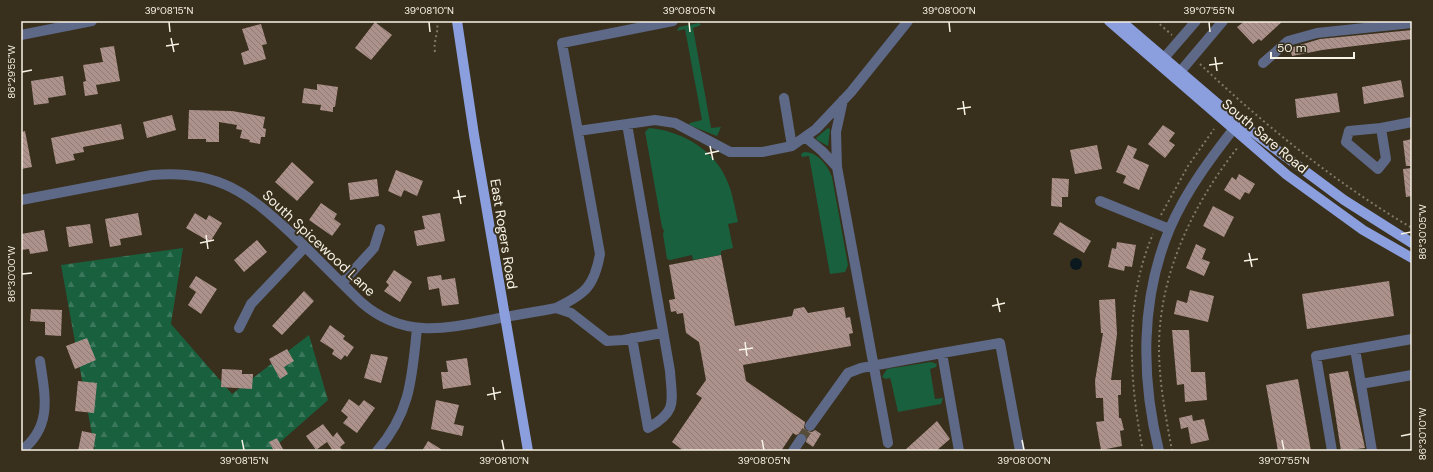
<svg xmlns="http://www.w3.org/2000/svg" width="1433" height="472" viewBox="0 0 1433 472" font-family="'DM Sans',sans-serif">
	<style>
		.green { fill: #19603f }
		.forest { fill: url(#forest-firs) }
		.water { fill: #0b191f }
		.building { fill: url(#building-back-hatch) }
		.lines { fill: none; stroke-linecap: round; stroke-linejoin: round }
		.minor-tunnel { stroke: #554d3a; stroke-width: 10; stroke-dasharray: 10 5; stroke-linecap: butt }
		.path { stroke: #807968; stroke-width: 2; stroke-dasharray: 2 3; stroke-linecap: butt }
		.minor { stroke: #5e6887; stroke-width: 10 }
		.major { stroke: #8b9ede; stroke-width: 10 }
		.ticks { fill: none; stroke: #f7f2e6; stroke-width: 1.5 }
		.labels { text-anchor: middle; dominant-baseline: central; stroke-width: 4; stroke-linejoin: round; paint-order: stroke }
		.street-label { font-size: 14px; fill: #f7f2e6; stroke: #38301c }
		.neatline { fill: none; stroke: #f7f2e6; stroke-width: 1.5 }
		.ticks-label { font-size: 10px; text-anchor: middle; fill: #f7f2e6 }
	</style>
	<defs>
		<pattern id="forest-firs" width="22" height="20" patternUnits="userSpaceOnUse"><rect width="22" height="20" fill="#19603f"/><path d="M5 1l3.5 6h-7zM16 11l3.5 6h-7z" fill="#3b775b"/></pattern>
		<pattern id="building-back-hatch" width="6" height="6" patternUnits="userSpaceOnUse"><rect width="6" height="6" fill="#ad918b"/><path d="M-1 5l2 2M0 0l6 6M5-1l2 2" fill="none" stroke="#8f7b76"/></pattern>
	</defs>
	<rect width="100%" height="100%" fill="#38301c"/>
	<!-- green -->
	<path class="green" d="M699,23L701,25L693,28L711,128L721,127L717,136L689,125L690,123L702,120L685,29L677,31L679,27Z
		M649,128C682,131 716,150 728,183C733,195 735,209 738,222L728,224L733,248L721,251V255L693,260L692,255L670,260L667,259L663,234L664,231L662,227L646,137L645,132Z
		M828,128L830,129L828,146L817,140L816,138Z
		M804,152C818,152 828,166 832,177L848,265L845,272L830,274L809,156L802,157L801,154Z
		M931,362L937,364L936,367L930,369L935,399L943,398L941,404L898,412L891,381L890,378L886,379L882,377L887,369Z"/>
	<!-- forest -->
	<path class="forest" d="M183,248L171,324L232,394L309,335L328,400L270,451H95L61,265Z"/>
	<!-- water -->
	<path class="water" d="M1070 264a6 6 0 1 1 12 0a6 6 0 1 1-12 0Z"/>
	<!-- building -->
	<path class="building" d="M1245,21H1283L1261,41L1259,39L1253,44L1237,27Z
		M375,22L392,35L371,60L355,48Z
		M261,24L267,44L262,45L266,59L244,65L241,53L249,50L242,29Z
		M1412,30V39L1322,50L1292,56L1290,48L1320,39Z
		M114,46L120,81L96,85L98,94L85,96L83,82L86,81L83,65L103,62L100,48Z
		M63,76L66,95L48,98L49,103L34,105L31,81Z
		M1401,80L1404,97L1364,104L1362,87Z
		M317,84L338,87L335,107H333V112L320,110L321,105L302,103L304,88L317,90Z
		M1337,93L1340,112L1297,118L1295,99Z
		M189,110L232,111L265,117L263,128L266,129L265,137H261L260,144L249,142L250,140L240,138L242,130L236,129L237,125L219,122V142H206V139H188Z
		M172,115L176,130L147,138L143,122Z
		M121,124L124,139L83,147L84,152L73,154L75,160L56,164L51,138Z
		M1163,125L1175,133L1169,141L1175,145L1165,158L1148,144Z
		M25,131L32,167L21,169V132Z
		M1412,139V166H1406L1403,141Z
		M1097,145L1102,169L1075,174L1070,150Z
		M1128,145L1137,149L1133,158L1149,165L1139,190L1123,183L1126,176L1116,172Z
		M292,162L314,182L297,201L275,182Z
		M1412,168V196L1406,197L1403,169Z
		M396,170L423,181L417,196L404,190L401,197L388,191Z
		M1239,174L1255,184L1249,194L1245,192L1240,200L1224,190L1232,177L1236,180Z
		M1052,178L1069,179L1068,197H1062V207L1051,206Z
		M377,179L379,196L350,200L348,183Z
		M321,203L337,214L334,219L341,224L332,236L309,220Z
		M1213,206L1234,217L1224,237L1203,226Z
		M138,213L142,235L120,239L121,245L110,247L105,219Z
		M195,213L206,220L209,215L222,223L210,242L186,228Z
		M440,213L445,241L417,246L414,231L425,229L422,216Z
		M1060,222L1091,241L1084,253L1053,234Z
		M90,224L93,243L69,247L66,227Z
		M44,230L48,251L30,254L29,249L21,250V234Z
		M257,240L267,252L244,272L234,260Z
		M1117,242L1136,245L1132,267L1125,266L1124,271L1108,267L1112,248L1116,249Z
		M1196,244L1206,249L1202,259L1210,262L1204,276L1186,268Z
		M721,255L735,326L792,316L794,309L804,307L808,313L844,307L846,318L850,317L853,333L849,334L851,346L743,365L746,381L805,422L804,428L807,431L812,432L815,430L821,434L813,447L806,442L807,436L801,433L796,435L793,433L781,451H684L672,442L702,398L696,394L706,380L699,342L686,333L683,313L677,314L676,311L671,312L669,300L675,299L669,265Z
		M394,270L412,282L400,302L384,291L389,285L386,282Z
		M441,275L442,280L455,278L459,304L442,306L439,288L429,290L427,277Z
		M196,276L217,289L201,314L188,305L196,292L189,287Z
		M1389,281L1394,316L1307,329L1302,294Z
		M1190,290L1214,296L1208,322L1174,314L1177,300L1187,303Z
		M304,291L314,301L282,335L272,326Z
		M1115,299L1117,334L1111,380H1121V395H1118L1119,418H1121L1124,430L1120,431L1122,446L1101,450L1096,422L1104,421L1103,398H1096L1095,381L1103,333H1101L1099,300Z
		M31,309L62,310L61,336L45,335V322L30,321Z
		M330,325L345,336L343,339L354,347L347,357L345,355L341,360L332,354L334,350L320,341Z
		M1172,330H1189L1191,372H1205L1207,400L1185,402L1184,384L1177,385Z
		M87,338L96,360L75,369L66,346Z
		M287,349L294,361L284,367L288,374L280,379L269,359Z
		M371,354L388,357L381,383L364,378Z
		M467,358L471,385L443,389L441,372H448L446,361Z
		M222,369L242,370V374H253L252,389L221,387Z
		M1348,371L1365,448L1341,451L1329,374Z
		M1298,379L1311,451H1278L1266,385Z
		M78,381L97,383L94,413L75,411Z
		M349,399L359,406L364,400L375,408L357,433L343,423L348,417L341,411Z
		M436,400L459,405L454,424L464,426L462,436L431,429Z
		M1192,415L1193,421L1204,419L1209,440L1191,444L1188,427L1181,429L1179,418Z
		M937,421L950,439L936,451H904Z
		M323,424L333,437L337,432L345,443L340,447L343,451H333L327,442L316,450L306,436Z
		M82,431L96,434L93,451H78Z
		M277,438L284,451H274L269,442Z
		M428,441L444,451H422Z"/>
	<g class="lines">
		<!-- minor-tunnel -->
		<path class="minor-tunnel" d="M801,439L810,426"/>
		<!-- path -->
		<path class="path" d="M1156,21L1172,35
			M435,52C433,40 439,34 437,21
			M1200,64C1263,124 1337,184 1412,228
			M1161,215L1188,166L1214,129
			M1143,451C1129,380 1124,301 1153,234
			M1172,451C1166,417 1159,383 1159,348C1159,274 1193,204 1238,147"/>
		<!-- minor -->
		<path class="minor" d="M21,35L92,21
			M1164,58L1196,21
			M1263,63L1288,41L1317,33L1412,23
			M1180,72L1223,21
			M784,98L792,146
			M843,100L836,132L837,167L888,443
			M627,124L670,371C672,402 678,411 648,428L632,338
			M1381,128L1386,159L1378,169L1346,142L1349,131Z
			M1381,128L1412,122
			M578,131L655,120L675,123L730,152H762L792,146L816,129L851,92L908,21
			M805,137L822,151L837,167
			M21,200L152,175C218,169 248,193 293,235C316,257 338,280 361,302C403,339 445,329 495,319C515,315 535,312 556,308C585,294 594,287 600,254L562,43L673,21
			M1100,201L1169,229
			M342,283L374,248L380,229
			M556,308L571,313L607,341L623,340L662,333
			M239,328L251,304L305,247
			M1355,349L1361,384L1412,375
			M1361,384L1372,451
			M810,426L848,373L861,368L942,353
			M21,451C53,426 45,396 40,361
			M377,451C411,412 412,377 417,328
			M793,451L801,439
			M959,451L942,353L1000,343L1020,451
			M1159,451C1141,378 1140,299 1170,228C1187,189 1213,155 1239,122
			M1332,451L1316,356L1412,339"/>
		<!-- major -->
		<path class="major" d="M457,21L474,135L528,451
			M1109,21L1287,175L1363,230L1412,258
			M1121,21L1239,122L1344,200L1412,243"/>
	</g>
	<!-- ticks -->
	<path class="ticks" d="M169,22L170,32M429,22L430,32M689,22L690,32M949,22L950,32M1209,22L1210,32M171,38L174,52M166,46L179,44M1215,57L1217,71M1209,65L1223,63M22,72L32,70M963,101L965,115M957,109L971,107M710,146L713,160M705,154L719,151M458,190L461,204M453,198L466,196M1401,234L1411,232M206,235L208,249M200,243L214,240M1249,253L1252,267M1244,261L1258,259M22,274L32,273M997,298L1000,312M992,306L1005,303M745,342L747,356M739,350L753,348M493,387L495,400M487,395L501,392M1401,436L1411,434M242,440L244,450M502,440L504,450M762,440L764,450M1022,440L1024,450M1282,440L1284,450"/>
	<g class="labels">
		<!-- street labels -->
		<g class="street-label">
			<text transform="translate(1265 136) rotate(40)">South Sare Road</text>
			<text transform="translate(504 234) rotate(81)">East Rogers Road</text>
			<text transform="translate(319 243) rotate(43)">South Spicewood Lane</text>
		</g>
	</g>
	<!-- border -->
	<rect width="1433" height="472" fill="none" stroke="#38301c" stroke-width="44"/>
	<!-- scale -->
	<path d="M1271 52v6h83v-6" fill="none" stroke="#f7f2e6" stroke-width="2"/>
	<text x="1277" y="52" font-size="12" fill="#f7f2e6" stroke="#38301c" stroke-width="3" paint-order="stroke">50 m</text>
	<rect x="22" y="22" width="1389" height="428" class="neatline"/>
	<g class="ticks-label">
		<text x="169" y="14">39°08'15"N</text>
		<text x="429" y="14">39°08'10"N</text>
		<text x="689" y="14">39°08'05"N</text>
		<text x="949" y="14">39°08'00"N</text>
		<text x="1209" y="14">39°07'55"N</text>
		<text transform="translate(11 72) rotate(-90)" y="4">86°29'55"W</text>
		<text transform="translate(1422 232) rotate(-90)" y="4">86°30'05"W</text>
		<text transform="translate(11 274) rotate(-90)" y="4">86°30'00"W</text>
		<text transform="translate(1422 434) rotate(-90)" y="4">86°30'10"W</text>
		<text x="244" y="464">39°08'15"N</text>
		<text x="504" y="464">39°08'10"N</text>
		<text x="764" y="464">39°08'05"N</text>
		<text x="1024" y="464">39°08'00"N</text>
		<text x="1284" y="464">39°07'55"N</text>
	</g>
</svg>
